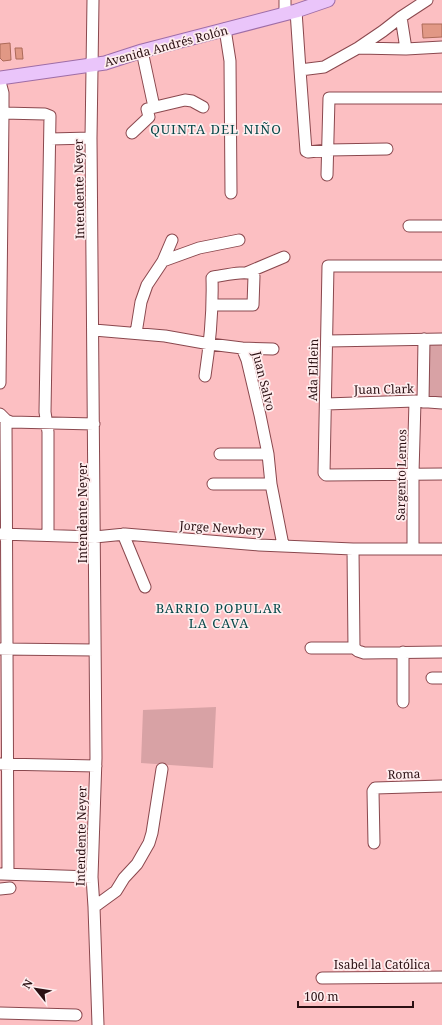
<svg xmlns="http://www.w3.org/2000/svg" width="442" height="1025" viewBox="0 0 442 1025" font-family="'Noto Serif',serif">
	<style>
		.green { fill: #d8a2a5 }
		.building { fill: #e19885; stroke: #ac6a59 }
		.lines { fill: none; stroke-linecap: round; stroke-linejoin: round }
		.minor-casing { stroke: #8a484e; stroke-width: 13 }
		.major-casing { stroke: #9e6da7; stroke-width: 15 }
		.minor { stroke: #fff; stroke-width: 11 }
		.major { stroke: #eac5fa; stroke-width: 13 }
		.labels { text-anchor: middle; dominant-baseline: central; stroke-width: 3.5; stroke-linejoin: round; paint-order: stroke }
		.street-label { font-size: 12px; fill: #2b1013; stroke: #feedee }
		.neighbourhood-label { font-size: 13px; letter-spacing: 1px; fill: #064849; stroke: #feedee }
	</style>
	<rect width="100%" height="100%" fill="#fcbfc2"/>
	<!-- green -->
	<path class="green" d="M420,343H442V402H420Z
		M216,707L213,768L141,763L143,710Z"/>
	<!-- building -->
	<path class="building" d="M422,24H442V37L423,38Z
		M10,43L11,60L3,61L0,58V44Z
		M15,48H22L23,59H16Z"/>
	<g class="lines">
		<defs>
			<path id="minor" d="M93,0L91,138L96,758L92,877L94,907L98,1025
				M296,11L300,70L324,67L358,48L383,31L401,17L427,0
				M285,14V0
				M401,17L406,49
				M225,29L230,61L231,193
				M358,48L406,49L442,47
				M142,51L154,107
				M300,70L306,151L308,152L328,150L387,149
				M0,82L3,93V113L0,383
				M3,113L45,114L50,116L45,412L48,432V535
				M132,133L149,117L147,109L185,100L192,101L203,107
				M50,139L91,138
				M327,175L329,98H442
				M409,226H442
				M163,261L199,248L239,240
				M442,266H328L324,473L326,475L442,474
				M246,273L284,257
				M94,330L165,336L210,344L242,348L247,360L260,415L268,454L271,484L283,545
				M136,333L141,302L147,285L163,261L172,240
				M327,341L442,339
				M242,348L273,349
				M205,376C210,343 213,311 212,278L213,277C222,276 248,269 254,276L253,305H213
				M423,402L424,339
				M326,404L415,401L442,403
				M0,414L6,420L11,422L94,424
				M6,420L8,874
				M220,454H268
				M213,484H271
				M0,534L95,537L125,534L259,545L353,549H442
				M123,534L145,587
				M353,549L354,648L358,651L364,653L442,652
				M413,549V473L415,401
				M311,648H354
				M1,649L95,650
				M403,652V702
				M432,678H442
				M1,764L96,766
				M374,843L373,791L375,788L442,786
				M1,874L92,877
				M0,889L10,888
				M94,907L116,891L124,878L137,864L149,843L152,833L162,769
				M322,978L442,977
				M0,1013L76,1015"/>
			<path id="major" d="M0,78L105,63L142,51L296,11L328,0"/>
		</defs>
		<!-- minor casing -->
		<use href="#minor" class="minor-casing"/>
		<!-- major casing -->
		<use href="#major" class="major-casing"/>
		<!-- minor -->
		<use href="#minor" class="minor"/>
		<!-- major -->
		<use href="#major" class="major"/>
	</g>
	<g class="labels">
		<!-- street labels -->
		<g class="street-label">
			<text transform="translate(166 46) rotate(-15)">Avenida Andrés Rolón</text>
			<text transform="translate(79 189) rotate(-91)">Intendente Neyer</text>
			<text transform="translate(313 370) rotate(-89)">Ada Elflein</text>
			<text transform="translate(264 381) rotate(76)">Juan Salvo</text>
			<text transform="translate(384 389) rotate(-1)">Juan Clark</text>
			<text transform="translate(401 475) rotate(-89)">Sargento Lemos</text>
			<text transform="translate(82 513) rotate(-90)">Intendente Neyer</text>
			<text transform="translate(222 528) rotate(4)">Jorge Newbery</text>
			<text transform="translate(404 774) rotate(-2)">Roma</text>
			<text transform="translate(81 836) rotate(-89)">Intendente Neyer</text>
			<text x="382" y="964">Isabel la Católica</text>
		</g>
		<!-- neighbourhood labels -->
		<g class="neighbourhood-label">
			<text x="216" y="129">QUINTA DEL NIÑO</text>
			<text x="219" y="608">BARRIO POPULAR<tspan x="219" dy="15">LA CAVA</tspan></text>
		</g>
	</g>
	<!-- north arrow -->
	<g transform="translate(36 989) rotate(300)" stroke="#feedee" stroke-width="3" paint-order="stroke">
	<path d="M0-3L7 15L0 10L-7 15Z" fill="#2b1013"/>
	<text y="-6" font-size="11" font-weight="bold" text-anchor="middle" fill="#2b1013">N</text>
	</g>
	<!-- scale -->
	<path d="M298 1001v6h115v-6" fill="none" stroke="#2b1013" stroke-width="2"/>
	<text x="304" y="1001" font-size="12" fill="#2b1013" stroke="#feedee" stroke-width="3" paint-order="stroke">100 m</text>
</svg>
